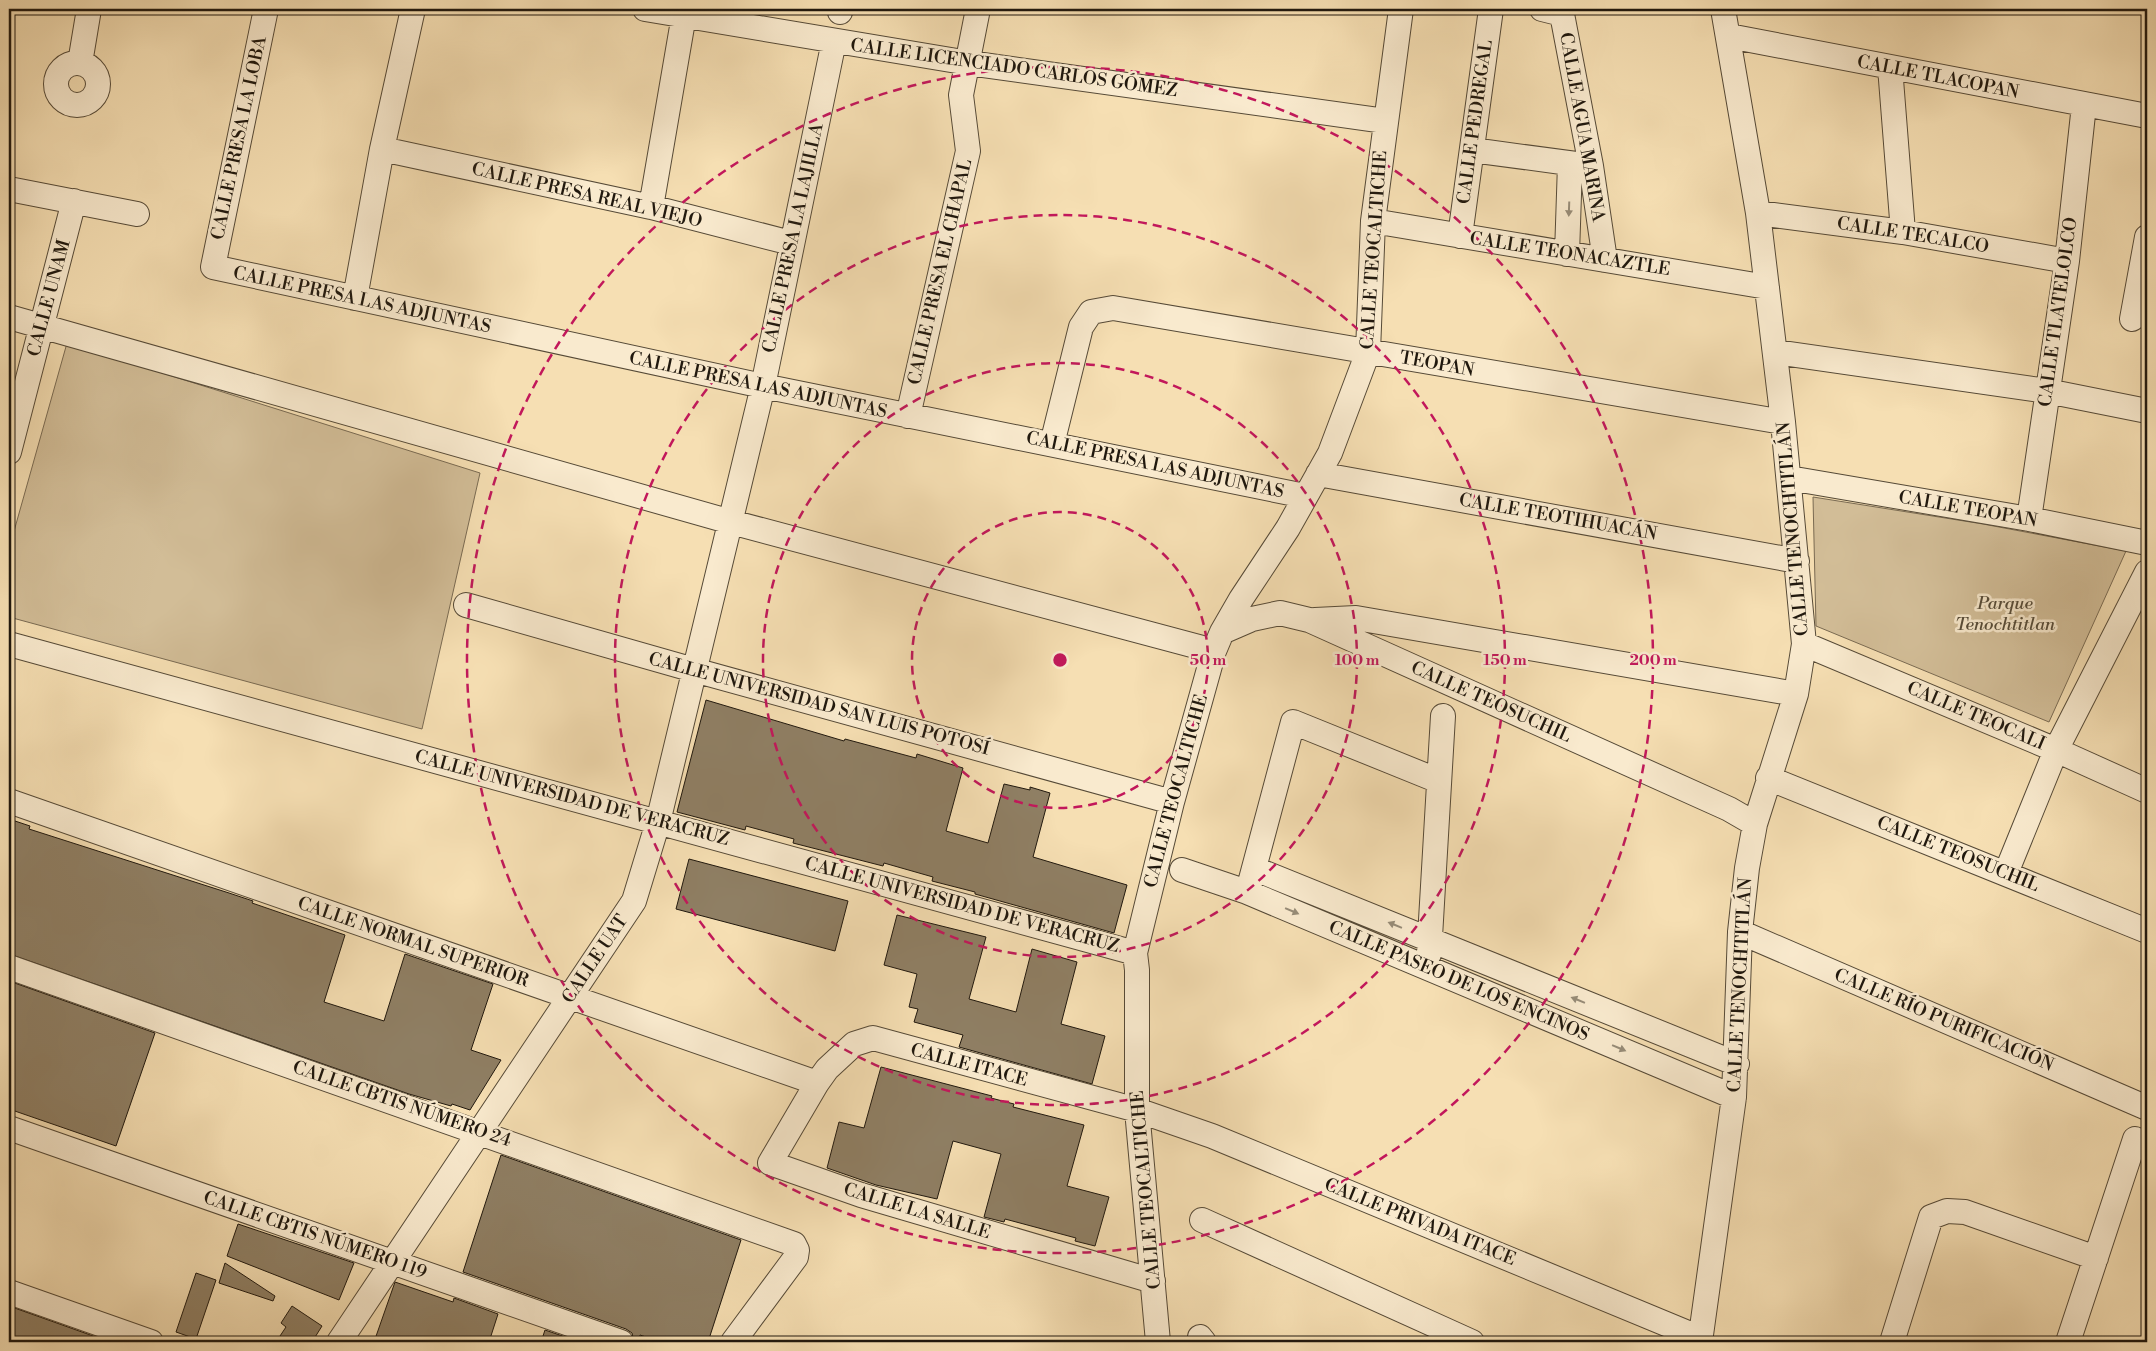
<svg xmlns="http://www.w3.org/2000/svg" width="2156" height="1351" viewBox="0 0 2156 1351" font-family="'Libre Bodoni',serif">
	<style>
		.green { fill: #d2bd97; stroke: #796a52 }
		.building { fill: #8f7f64; stroke: #20180e }
		.lines { fill: none; stroke-linecap: round; stroke-linejoin: round }
		.minor-casing { stroke: #564a37; stroke-width: 26 }
		.minor { stroke: #f9eace; stroke-width: 24 }
		.oneway { fill: #978c78 }
		.ring { fill: none; stroke: #c2185b; stroke-width: 2.5; stroke-dasharray: 9 6 }
		.labels { text-anchor: middle; dominant-baseline: central; stroke-width: 5; stroke-linejoin: round; paint-order: stroke }
		.street-label { font-size: 18px; fill: #20180e; stroke: #f9eace }
		.park-label { font-size: 18px; font-style: italic; fill: #554a37; stroke: #f9eace }
		.centre { fill: #c2185b; stroke: #f9eace; stroke-width: 2.5 }
		.ring-label { font-size: 15px; text-anchor: middle; font-weight: bold; fill: #c2185b; stroke: #f9eace; stroke-width: 5; stroke-linejoin: round; paint-order: stroke }
	</style>
	<rect width="100%" height="100%" fill="#f6dfb3"/>
	<filter id="stains"><feTurbulence type="fractalNoise" baseFrequency=".004" numOctaves="4"/><feColorMatrix values="0 0 0 0 .2 0 0 0 0 .09 0 0 0 0 .02 0 0 0 .5 -.17"/></filter>
	<radialGradient id="worn" r=".72"><stop offset=".6" stop-color="#630" stop-opacity="0"/><stop offset="1" stop-color="#630" stop-opacity=".3"/></radialGradient>
	<!-- green -->
	<path class="green" d="M67,343L480,473L422,729L9,617V549Z
		M1813,497L1983,524L2126,551L2049,722L1816,626Z"/>
	<!-- building -->
	<path class="building" d="M706,700L844,741L845,739L916,758L917,754L963,768L946,831L988,843L1004,784L1030,790V787L1050,793L1033,857L1127,885L1114,933L975,894V892L932,881L933,877L884,863L883,866L793,843L794,839L746,826L745,830L677,812Z
		M9,819L30,826L29,829L229,893L253,901L252,903L345,935L324,1002L384,1021L405,954L493,984L471,1050L501,1060L470,1110L452,1104L451,1106L409,1094L9,954Z
		M689,859L848,901L835,951L676,909Z
		M897,915L986,937L969,999L1016,1012L1032,949L1077,962L1061,1024L1105,1036L1092,1084L959,1047L963,1035L914,1022L918,1009L909,1007L917,974L884,965Z
		M9,981L155,1033L116,1146L9,1109Z
		M881,1067L992,1096L991,1098L1014,1104L1013,1107L1084,1125L1067,1186L1109,1197L1095,1246L1075,1241L1076,1238L1005,1219L1004,1222L984,1217L1001,1154L953,1141L937,1199L876,1185L827,1168L839,1122L864,1128Z
		M501,1155L741,1240L708,1342H661L640,1335L639,1342H634L632,1333L626,1329L463,1272Z
		M238,1224L354,1263L339,1300L227,1256Z
		M225,1263L275,1296L273,1301L219,1283Z
		M196,1273L216,1280L196,1339L176,1332Z
		M395,1282L453,1302L454,1298L498,1314L489,1342H374Z
		M9,1306L110,1342H9Z
		M292,1306L322,1326L312,1342H276L286,1327L281,1323Z
		M545,1330L580,1342H541Z"/>
	<g class="lines">
		<defs>
			<path id="minor" d="M266,9L213,267L763,386L1305,496
				M645,9L969,63L1385,121
				M1542,9L1562,14L1591,166L1605,260
				M840,12V9
				M1729,36L2147,116
				M56 84a21 21 0 1 1 42 0a21 21 0 1 1-42 0Z
				M80,63L89,9
				M1890,67L1903,232
				M382,149L651,207L791,243
				M1472,150L1591,166
				M9,189L137,214
				M651,207L684,15
				M1758,213L1903,232L2067,261
				M1373,221L1767,287
				M1460,236L1491,9
				M1567,254L1570,164
				M355,298L382,149L413,9
				M9,317L731,522L1214,651
				M2132,319L2147,237
				M1775,352L2047,391L2147,411
				M908,416L968,151L961,95L978,9
				M1052,444L1081,327L1091,312L1113,308L1783,422
				M9,452L74,201
				M1318,474L1797,561
				M1789,478L2029,519L2147,543
				M2029,519L2067,261L2084,105
				M466,605L694,670L1172,802
				M1315,620L1356,618L1796,694
				M1222,632L1252,619L1280,613L1309,620L1729,809L1755,824
				M9,644L1135,953
				M1804,644L2056,750L2147,791
				M1768,778L2147,931
				M9,801L817,1083
				M1255,869L1737,1064
				M1182,870L1247,892L1734,1097
				M2006,873L2056,750L2147,572
				M1250,883L1293,722L1439,781
				M1740,932L2147,1108
				M1429,954L1443,716
				M9,967L794,1244L797,1250L796,1257L733,1342
				M9,1128L621,1342
				M1202,1220L1472,1342
				M1153,1281L861,1195L770,1163L817,1083L827,1069L854,1044L873,1038L1137,1110L1212,1136L1700,1338
				M9,1292L151,1342
				M1200,1337L1204,1342
				M339,1342L634,901L658,822L763,386L834,41
				M1158,1342L1137,1110V970L1135,953L1172,802L1214,651L1222,632L1241,599L1288,528L1330,453L1368,352L1373,221L1401,9
				M1700,1342L1734,1097L1740,932L1747,868L1755,824L1796,694L1804,644L1783,422L1758,213L1723,9
				M1892,1342L1931,1217L1947,1211L1965,1212L2096,1258
				M2068,1342L2135,1139"/>
		</defs>
		<!-- minor casing -->
		<use href="#minor" class="minor-casing"/>
		<!-- minor -->
		<use href="#minor" class="minor"/>
	</g>
	<!-- one-way arrows -->
	<defs><path id="oneway-solid" d="M-6-.8H1V-3.2L6.5 0L1 3.2V.8H-6Z" transform="scale(1.25)"/></defs>
	<g class="oneway">
		<use href="#oneway-solid" transform="translate(1569 209) rotate(92)"/>
		<use href="#oneway-solid" transform="translate(1292 911) rotate(23)"/>
		<use href="#oneway-solid" transform="translate(1395 925) rotate(-158)"/>
		<use href="#oneway-solid" transform="translate(1578 1000) rotate(-158)"/>
		<use href="#oneway-solid" transform="translate(1619 1048) rotate(23)"/>
	</g>
	<!-- distance rings -->
	<g class="ring">
		<circle cx="1060" cy="660" r="148"/>
		<circle cx="1060" cy="660" r="297"/>
		<circle cx="1060" cy="660" r="445"/>
		<circle cx="1060" cy="660" r="593"/>
	</g>
	<g class="labels">
		<!-- street labels -->
		<g class="street-label">
			<text transform="translate(1014 68) rotate(8)">CALLE LICENCIADO CARLOS GÓMEZ</text>
			<text transform="translate(1938 77) rotate(11)">CALLE TLACOPAN</text>
			<text transform="translate(1475 122) rotate(-82)">CALLE PEDREGAL</text>
			<text transform="translate(1582 127) rotate(80)">CALLE AGUA MARINA</text>
			<text transform="translate(239 138) rotate(-78)">CALLE PRESA LA LOBA</text>
			<text transform="translate(587 195) rotate(13)">CALLE PRESA REAL VIEJO</text>
			<text transform="translate(1913 235) rotate(9)">CALLE TECALCO</text>
			<text transform="translate(793 238) rotate(-78)">CALLE PRESA LA LAJILLA</text>
			<text transform="translate(1374 250) rotate(-86)">CALLE TEOCALTICHE</text>
			<text transform="translate(1570 254) rotate(9)">CALLE TEONACAZTLE</text>
			<text transform="translate(940 272) rotate(-77)">CALLE PRESA EL CHAPAL</text>
			<text transform="translate(49 298) rotate(-75)">CALLE UNAM</text>
			<text transform="translate(362 300) rotate(12)">CALLE PRESA LAS ADJUNTAS</text>
			<text transform="translate(2058 312) rotate(-82)">CALLE TLATELOLCO</text>
			<text transform="translate(1437 364) rotate(10)">TEOPAN</text>
			<text transform="translate(758 385) rotate(12)">CALLE PRESA LAS ADJUNTAS</text>
			<text transform="translate(1155 465) rotate(12)">CALLE PRESA LAS ADJUNTAS</text>
			<text transform="translate(1968 509) rotate(10)">CALLE TEOPAN</text>
			<text transform="translate(1558 517) rotate(10)">CALLE TEOTIHUACÁN</text>
			<text transform="translate(1793 529) rotate(-95)">CALLE TENOCHTITLÁN</text>
			<text transform="translate(1491 702) rotate(24)">CALLE TEOSUCHIL</text>
			<text transform="translate(819 704) rotate(15)">CALLE UNIVERSIDAD SAN LUIS POTOSÍ</text>
			<text transform="translate(1976 716) rotate(23)">CALLE TEOCALI</text>
			<text transform="translate(1176 791) rotate(-75)">CALLE TEOCALTICHE</text>
			<text transform="translate(572 798) rotate(15)">CALLE UNIVERSIDAD DE VERACRUZ</text>
			<text transform="translate(1958 854) rotate(22)">CALLE TEOSUCHIL</text>
			<text transform="translate(962 905) rotate(15)">CALLE UNIVERSIDAD DE VERACRUZ</text>
			<text transform="translate(413 942) rotate(19)">CALLE NORMAL SUPERIOR</text>
			<text transform="translate(595 959) rotate(-56)">CALLE UAT</text>
			<text transform="translate(1459 981) rotate(23)">CALLE PASEO DE LOS ENCINOS</text>
			<text transform="translate(1740 985) rotate(-87)">CALLE TENOCHTITLÁN</text>
			<text transform="translate(1944 1020) rotate(23)">CALLE RÍO PURIFICACIÓN</text>
			<text transform="translate(969 1065) rotate(15)">CALLE ITACE</text>
			<text transform="translate(402 1104) rotate(19)">CALLE CBTIS NÚMERO 24</text>
			<text transform="translate(1146 1190) rotate(-95)">CALLE TEOCALTICHE</text>
			<text transform="translate(917 1211) rotate(17)">CALLE LA SALLE</text>
			<text transform="translate(1420 1222) rotate(22)">CALLE PRIVADA ITACE</text>
			<text transform="translate(315 1235) rotate(19)">CALLE CBTIS NÚMERO 119</text>
		</g>
		<!-- park labels -->
		<g class="park-label">
			<text x="2005" y="603">Parque<tspan x="2005" dy="21">Tenochtitlan</tspan></text>
		</g>
	</g>
	<circle cx="1060" cy="660" r="8" class="centre"/>
	<g class="ring-label">
		<text x="1208" y="665">50 m</text>
		<text x="1357" y="665">100 m</text>
		<text x="1505" y="665">150 m</text>
		<text x="1653" y="665">200 m</text>
	</g>
	<!-- margin -->
	<rect width="2156" height="1351" fill="none" stroke="#f6dfb3" stroke-width="30"/>
	<rect x="10" y="10" width="2136" height="1331" fill="none" stroke="#20180e" stroke-width="2.5"/>
	<rect x="15" y="15" width="2126" height="1321" fill="none" stroke="#20180e"/>
	<rect width="100%" height="100%" filter="url(#stains)"/>
	<rect width="100%" height="100%" fill="url(#worn)"/>
</svg>
